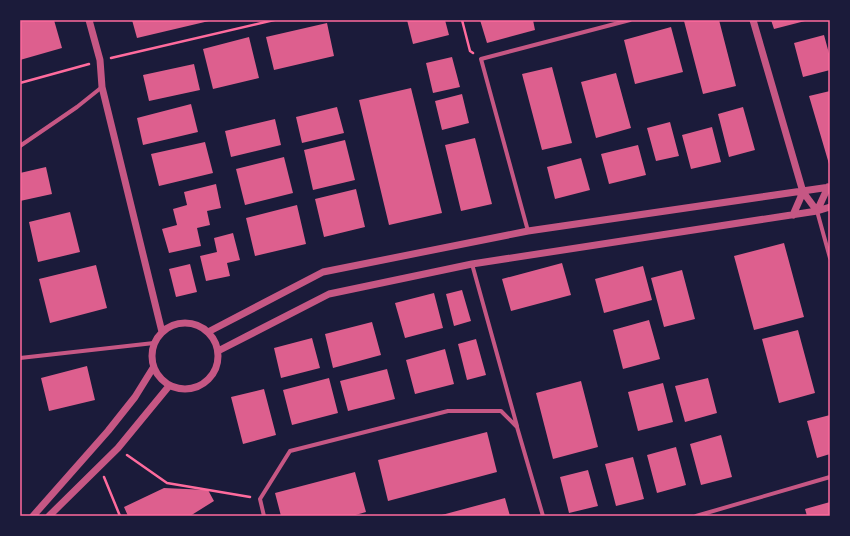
<svg xmlns="http://www.w3.org/2000/svg" width="850" height="536" viewBox="0 0 850 536" font-family="Roboto,sans-serif">
	<style>
		.building { fill: #dd5f8e }
		.lines { fill: none; stroke-linecap: round; stroke-linejoin: round }
		.path { stroke: #ff6b9d; stroke-width: 2.5 }
		.minor { stroke: #c65784; stroke-width: 4 }
		.tertiary { stroke: #c65784; stroke-width: 7 }
		.neatline { fill: none; stroke: #ff6b9d; stroke-width: 1.5 }
	</style>
	<rect width="100%" height="100%" fill="#1b1b3a"/>
	<!-- building -->
	<path class="building" d="M20,20H54L62,48L20,60Z
		M132,20H209V21L137,38Z
		M407,20H445L449,35L413,44Z
		M480,20H533L535,30L487,43Z
		M687,20H719L736,86L703,94L684,21Z
		M771,20H805V21L774,29Z
		M327,23L334,56L274,70L266,37Z
		M671,27L683,72L635,84L624,40Z
		M824,35L830,57V70L803,77L794,43Z
		M249,37L259,78L213,89L203,49Z
		M452,57L460,87L433,93L426,63Z
		M194,64L200,90L149,101L143,75Z
		M552,67L572,143L542,150L522,74Z
		M616,73L631,128L596,138L581,82Z
		M411,88L442,213L389,225L359,100Z
		M830,91V163L829,164L809,96Z
		M462,94L469,123L442,130L435,101Z
		M191,104L198,132L143,145L137,118Z
		M337,107L344,133L302,143L296,117Z
		M743,107L755,150L729,157L718,114Z
		M275,119L281,145L231,157L225,131Z
		M670,122L679,156L656,161L647,128Z
		M712,127L721,162L691,169L682,135Z
		M475,138L492,204L461,211L445,145Z
		M345,140L355,180L313,190L304,150Z
		M205,142L213,173L159,186L151,154Z
		M638,145L646,175L609,184L601,154Z
		M284,157L293,193L245,205L236,169Z
		M581,158L590,190L555,199L547,167Z
		M46,167L52,194L20,201V173Z
		M216,184L221,208L207,211L210,225L197,228L201,246L169,253L162,229L177,225L173,209L187,205L184,192Z
		M356,189L365,227L324,237L315,199Z
		M297,205L306,244L255,256L246,218Z
		M70,212L80,252L38,262L29,222Z
		M233,233L240,260L227,263L230,276L206,281L200,256L217,252L214,238Z
		M784,243L804,317L754,330L734,256Z
		M562,263L571,295L511,311L502,279Z
		M190,264L197,292L176,297L169,269Z
		M96,265L107,308L50,323L39,279Z
		M643,266L652,300L604,313L595,279Z
		M682,270L695,319L664,327L651,278Z
		M462,290L471,321L454,326L446,294Z
		M434,293L443,328L405,338L395,303Z
		M649,320L660,359L623,369L613,330Z
		M372,322L381,355L333,368L325,334Z
		M798,330L815,393L779,403L762,339Z
		M312,338L320,368L281,378L274,348Z
		M476,339L486,375L467,380L458,344Z
		M445,349L454,384L415,394L406,360Z
		M87,366L95,400L49,411L41,378Z
		M387,369L395,399L348,411L340,381Z
		M329,378L338,413L292,425L283,390Z
		M708,378L717,413L685,422L675,386Z
		M581,381L598,447L553,459L536,393Z
		M663,383L673,422L638,431L628,392Z
		M264,389L276,435L243,444L231,397Z
		M830,415V454L817,458L807,421Z
		M487,432L497,472L388,501L378,460Z
		M721,435L732,477L701,485L690,444Z
		M676,447L686,485L657,493L647,455Z
		M633,457L644,499L616,506L605,464Z
		M588,470L598,506L569,513L560,477Z
		M355,472L366,512L352,516H281L275,493Z
		M164,488L208,490L214,501L190,516H128L124,507Z
		M505,498L510,516H438Z
		M830,502V516H807L805,509Z"/>
	<g class="lines">
		<!-- path -->
		<path class="path" d="M462,20L470,51L473,53
			M111,58L274,20
			M20,83L89,64
			M127,455L167,483L250,497
			M104,477L120,516"/>
		<!-- minor -->
		<path class="minor" d="M20,146L77,107L102,87
			M817,211L830,258
			M528,231L481,59L630,20
			M472,264L517,426
			M20,358L154,343
			M264,516L260,499L290,451L448,411H501L517,427L543,516
			M696,516L830,477"/>
		<!-- tertiary -->
		<path class="tertiary" d="M89,20L100,60L102,87L162,332
			M753,20L803,192L817,211L828,187
			M793,215L803,192
			M152 356a33 33 0 1 1 66 0a33 33 0 1 1-66 0Z
			M208,332L323,272L528,231L830,187
			M218,351L329,294L472,264L817,211L830,207
			M33,516L108,431L135,397L153,368
			M49,516L118,448L169,386"/>
	</g>
	<!-- border -->
	<rect width="850" height="536" fill="none" stroke="#1b1b3a" stroke-width="42"/>
	<rect x="21" y="21" width="808" height="494" class="neatline"/>
</svg>
